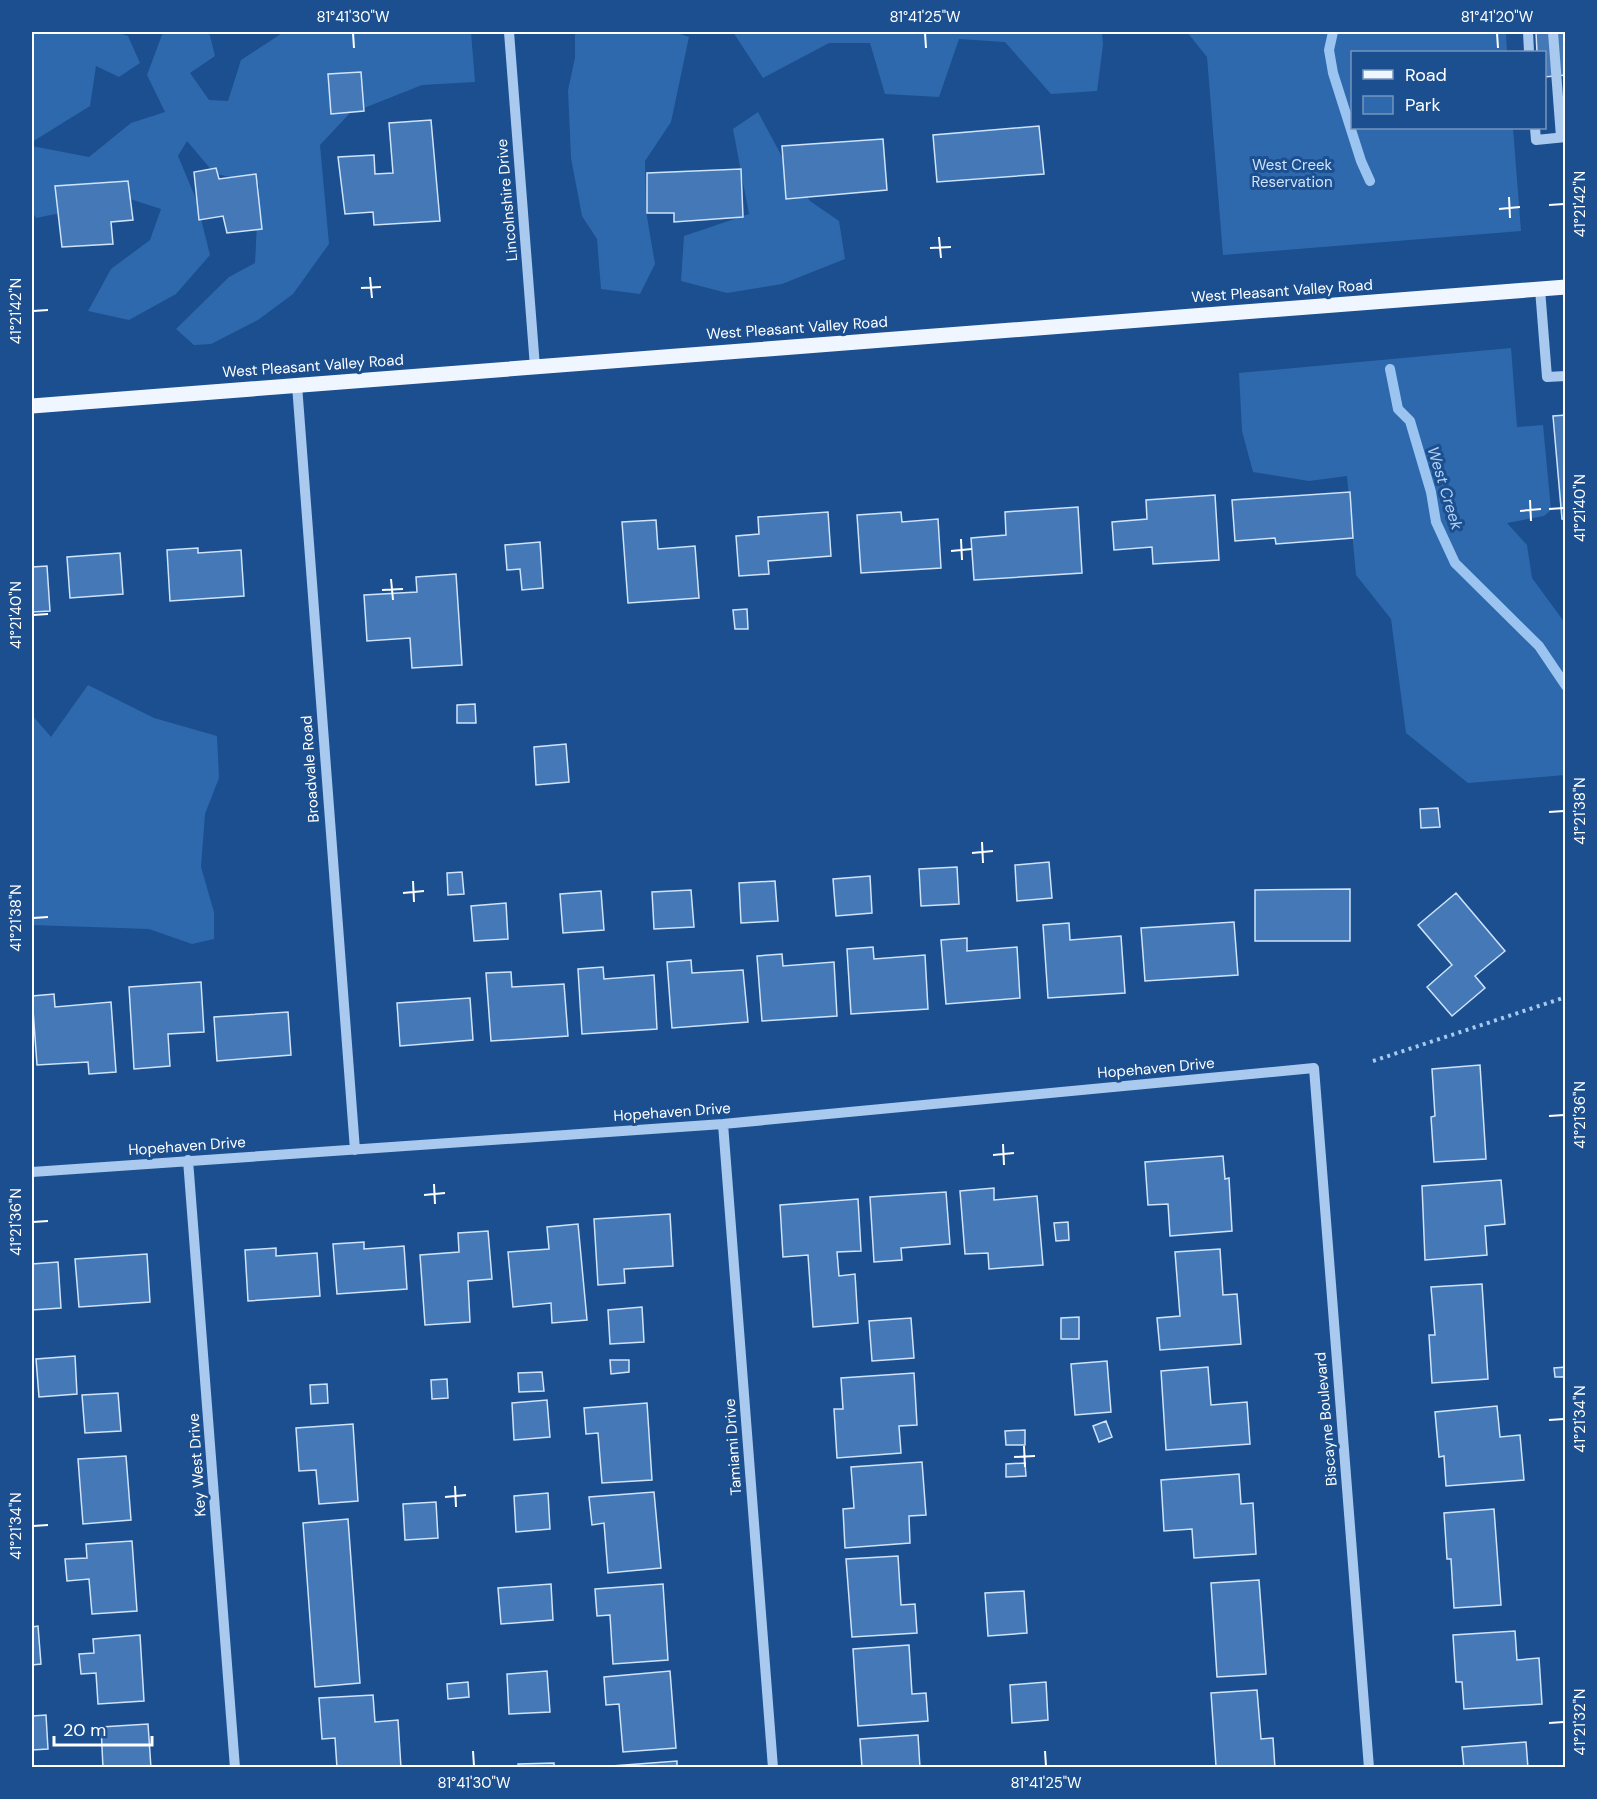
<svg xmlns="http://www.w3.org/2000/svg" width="1597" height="1799" viewBox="0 0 1597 1799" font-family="'DM Sans',sans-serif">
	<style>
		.green { fill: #2e69ad }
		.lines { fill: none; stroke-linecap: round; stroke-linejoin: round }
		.stream { stroke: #9cc4f0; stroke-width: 10 }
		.building { fill: #4478b7; stroke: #cfe3fa; stroke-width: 1.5 }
		.path { stroke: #a9c9ee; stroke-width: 4; stroke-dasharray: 3 4.5; stroke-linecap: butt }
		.minor { stroke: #a9c9ee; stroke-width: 10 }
		.major { stroke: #f0f6ff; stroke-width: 15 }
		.ticks { fill: none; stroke: #fff; stroke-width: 2 }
		.labels { text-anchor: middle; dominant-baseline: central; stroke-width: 6; stroke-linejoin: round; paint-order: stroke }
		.park-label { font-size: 15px; fill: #cfe3fa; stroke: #1b4f8f }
		.street-label { font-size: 15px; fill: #fff; stroke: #1b4f8f }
		.water-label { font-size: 16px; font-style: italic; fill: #b5d3f5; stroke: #1b4f8f }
		.neatline { fill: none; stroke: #fff; stroke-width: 2 }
		.ticks-label { font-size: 15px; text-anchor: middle; fill: #fff }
	</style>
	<rect width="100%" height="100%" fill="#1b4f8f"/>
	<!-- green -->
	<path class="green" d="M32,32H116L128,36L140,63L119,77L96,66L90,106L32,142Z
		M163,32H209L215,56L190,73L209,100L228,101L241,60L284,32H471L475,82L422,85L349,114L320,145L329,244L293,294L258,320L211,344L194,345L176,329L229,277L255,263L259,185L214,173L187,141L178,156L196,199L210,255L176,294L129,320L88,311L111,269L150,240L161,209L130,199L36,218L32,211V146L89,157L131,123L165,112L147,75Z
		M575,32H674L689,37L671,122L645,161L646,211L655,264L640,294L601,289L597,239L582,216L571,158L568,90L575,58Z
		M733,32H1102L1103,45L1097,91L1051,94L1005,42L959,39L939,97L885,94L870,43H829L763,78Z
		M1187,32H1506L1507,52H1352V128H1513L1521,231L1223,255L1207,57Z
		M758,112L793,177L810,201L839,221L845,259L782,284L727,293L681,281L684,236L749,214L733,129Z
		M1511,348L1517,427L1543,425L1551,510L1544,516L1507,523L1527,545L1532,578L1565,623V775L1468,783L1406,733L1391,619L1356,575L1347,476L1309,481L1253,472L1242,431L1239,373Z
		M88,685L154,718L217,736L219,778L205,814L201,867L214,912V939L192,944L149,929L32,925V715L51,737Z"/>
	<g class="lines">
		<!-- stream -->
		<path class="stream" d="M1333,32L1329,50L1333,73L1361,161L1370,181
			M1390,369L1398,409L1410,421L1431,492L1436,522L1455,563L1539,646L1566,686"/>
	</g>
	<!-- building -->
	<path class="building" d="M1536,32H1566V75L1544,77V52H1537Z
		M361,72L364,111L331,114L328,74Z
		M431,120L440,221L374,225L373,212L345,214L338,157L374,155L375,174L393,173L389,123Z
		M1039,126L1044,174L937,182L933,135Z
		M883,139L887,190L786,199L782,146Z
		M216,168L219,179L256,174L262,229L227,233L223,216L199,220L194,172Z
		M741,169L743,217L674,222V213H647V173Z
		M128,181L133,220L111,222L113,244L62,247L55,186Z
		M1566,415V519H1562L1553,416Z
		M1350,492L1353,538L1276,544L1275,538L1235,541L1232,500Z
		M1215,495L1219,560L1153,564L1152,547L1114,550L1112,522L1147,519L1146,500Z
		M1078,507L1082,573L974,580L971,538L1006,535L1005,512Z
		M828,512L831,556L768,561L769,574L739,576L736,536L759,534L758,517Z
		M901,512L902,522L938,519L941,568L861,573L857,515Z
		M656,520L658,549L695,546L699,598L628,603L622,522Z
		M540,542L543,588L522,590L520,569L507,570L505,545Z
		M198,548V553L241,550L244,596L170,601L167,550Z
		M120,553L123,594L70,598L67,557Z
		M47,566L50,611L32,612V567Z
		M456,574L462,665L412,668L410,638L367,641L364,595L417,592L416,577Z
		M747,609L748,629H735L733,610Z
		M475,704L476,723H457V705Z
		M566,744L569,782L536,785L534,747Z
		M1438,808L1440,827L1421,828L1420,809Z
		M1049,862L1052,898L1017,901L1015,865Z
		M957,867L959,904L921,906L919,869Z
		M462,872L464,894L448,895L447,873Z
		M870,876L872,913L836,916L833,879Z
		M775,881L778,921L741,923L739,883Z
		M1350,889V941H1255V890Z
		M691,890L694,927L654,929L652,892Z
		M601,891L604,930L563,933L560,894Z
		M1456,893L1505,951L1475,976L1485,988L1452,1016L1427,987L1452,965L1418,925Z
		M506,903L508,939L474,941L471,906Z
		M1234,922L1238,975L1145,981L1141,928Z
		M1069,923L1070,940L1121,936L1125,993L1048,998L1043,925Z
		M967,938V951L1017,947L1020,998L946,1004L941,940Z
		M873,947L874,959L925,955L928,1009L851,1014L847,949Z
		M782,954L783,966L834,962L837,1016L762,1021L757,956Z
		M691,960L692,973L743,970L748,1022L672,1028L667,962Z
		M603,967L604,979L654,975L657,1029L582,1034L578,969Z
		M511,972L512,987L564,984L568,1036L491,1041L486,973Z
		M201,982L204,1032L168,1034L170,1066L134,1069L129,987Z
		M54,994L55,1007L111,1002L116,1072L89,1074L88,1062L37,1065L32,996Z
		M470,998L473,1040L400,1046L397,1003Z
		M288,1012L291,1055L217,1061L214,1017Z
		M1480,1065L1486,1159L1434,1162L1431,1117L1435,1116L1432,1069Z
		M1223,1156L1225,1179L1229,1178L1232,1231L1170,1236L1168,1204L1148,1205L1145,1162Z
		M1501,1180L1505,1224L1485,1226L1487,1255L1425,1260L1422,1186Z
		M994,1188V1200L1037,1196L1043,1265L989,1269L988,1253L965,1254L960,1191Z
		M946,1192L950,1244L901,1248L902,1260L874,1262L870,1197Z
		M858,1199L861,1251L837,1252L839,1276L855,1274L858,1323L813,1327L808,1255L783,1257L780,1205Z
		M670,1214L673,1266L624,1269L625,1283L598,1285L594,1219Z
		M1068,1222L1069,1240L1056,1241L1054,1223Z
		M578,1224L587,1320L552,1323L551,1303L513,1307L508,1252L549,1249L547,1227Z
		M488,1231L492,1279L468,1281L470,1322L425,1325L420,1255L459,1252L458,1233Z
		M364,1242V1249L404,1246L407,1289L337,1294L333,1244Z
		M276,1248V1256L317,1253L320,1296L248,1301L245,1250Z
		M1220,1249L1223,1295L1237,1294L1241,1344L1160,1350L1157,1318L1180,1316L1175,1252Z
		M147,1254L150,1302L79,1307L75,1259Z
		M58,1262L61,1308L32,1310V1264Z
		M1482,1284L1488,1379L1432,1383L1429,1335H1435L1431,1287Z
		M642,1307L644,1342L610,1344L608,1310Z
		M1079,1317V1339H1061V1318Z
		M911,1318L914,1358L872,1361L869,1321Z
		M75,1356L77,1394L39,1397L36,1359Z
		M610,1360H629V1372L611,1374Z
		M1107,1361L1111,1412L1075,1415L1071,1364Z
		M1208,1367L1211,1405L1247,1402L1250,1444L1166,1450L1161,1371Z
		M1566,1367V1377H1555L1554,1368Z
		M542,1372L544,1391L519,1392L518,1373Z
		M914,1373L917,1425L899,1426L901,1453L837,1458L834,1409H843L841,1378Z
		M447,1379L448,1398L432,1399L431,1380Z
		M327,1384L328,1403L311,1404L310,1385Z
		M118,1393L121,1431L85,1433L82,1395Z
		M547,1400L550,1437L514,1440L512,1403Z
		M647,1403L652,1480L602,1483L598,1433L586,1434L584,1408Z
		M1497,1406L1500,1437L1520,1435L1524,1480L1446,1486L1444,1456L1439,1457L1435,1412Z
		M1106,1421L1112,1437L1099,1442L1093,1426Z
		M353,1424L358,1501L319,1504L316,1470L299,1471L296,1428Z
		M1025,1430V1445H1006L1005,1431Z
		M126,1456L131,1520L83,1524L78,1459Z
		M922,1462L926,1515L909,1516L910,1543L845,1548L843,1509L854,1508L851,1467Z
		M1025,1463L1026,1476L1006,1477V1464Z
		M1239,1474L1241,1504L1253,1503L1256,1554L1194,1558L1192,1529L1164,1531L1161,1480Z
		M654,1492L661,1568L608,1573L604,1523L592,1525L589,1497Z
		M548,1493L550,1529L516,1532L514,1496Z
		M436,1502L438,1538L405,1540L403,1504Z
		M1494,1509L1501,1605L1454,1608L1451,1559H1447L1444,1513Z
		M348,1519L360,1683L315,1687L303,1523Z
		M132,1541L137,1611L92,1614L89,1579L67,1581L65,1559L87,1558L86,1544Z
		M898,1556L901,1605L915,1604L917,1633L852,1637L846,1559Z
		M1259,1580L1266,1674L1217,1677L1211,1583Z
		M551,1584L553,1620L501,1624L498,1588Z
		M663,1584L668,1660L613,1664L610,1615L597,1616L595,1589Z
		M1024,1591L1027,1633L988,1636L985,1593Z
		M38,1626L41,1664L32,1665V1627Z
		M1515,1631L1517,1660L1539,1658L1542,1704L1464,1709L1462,1682H1456L1453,1635Z
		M140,1635L144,1701L98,1704L96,1673L81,1674L79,1654L94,1653L93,1639Z
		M909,1645L912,1694L926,1693L928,1721L858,1726L853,1649Z
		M547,1671L550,1712L509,1714L507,1674Z
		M670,1671L676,1748L623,1752L619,1704L606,1705L604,1677Z
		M468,1682L469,1697L448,1699L447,1684Z
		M1046,1682L1048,1720L1012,1723L1010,1685Z
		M1257,1690L1261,1739L1273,1738L1275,1768H1201L1216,1766L1211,1693Z
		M373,1695L375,1722L398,1720L401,1768H337L335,1738L322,1739L319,1698Z
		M46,1715L48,1749L32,1750V1716Z
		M148,1724L151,1768H103L101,1727Z
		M918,1735L920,1768H862L860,1739Z
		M1526,1742L1528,1768H1464L1462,1747Z
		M677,1761V1768H612V1766Z
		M554,1763V1768H518V1764Z"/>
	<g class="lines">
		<!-- path -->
		<path class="path" d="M1373,1061L1566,997"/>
		<!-- minor -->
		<path class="minor" d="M509,32L535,367
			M1528,32L1529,52
			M1553,32L1561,137
			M1535,128L1536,140L1566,137
			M1540,289L1547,377L1566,376
			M297,385L355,1150
			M723,1124L773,1768
			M188,1160L235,1768
			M32,1172L723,1124L1314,1068L1369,1768"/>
		<!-- major -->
		<path class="major" d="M32,406L1566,287"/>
	</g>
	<!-- ticks -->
	<path class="ticks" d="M353,33L354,48M925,33L926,48M1497,33L1498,48M1509,197L1510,218M1549,205L1564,204M1499,209L1520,207M939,237L941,258M930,248L951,247M370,277L372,298M361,288L381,287M33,311L48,310M1530,500L1531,521M1549,509L1564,508M1520,511L1541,509M961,539L962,560M951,551L972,549M391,579L393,600M382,590L403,589M33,615L48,614M1549,812L1564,811M982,842L983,863M972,853L993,851M413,881L414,902M403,893L424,891M33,918L48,917M1549,1116L1564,1115M1003,1144L1004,1165M993,1155L1014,1153M434,1184L435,1204M424,1195L445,1193M33,1222L48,1221M1549,1420L1564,1419M1024,1446L1025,1467M1014,1457L1035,1456M455,1486L456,1507M445,1497L466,1495M33,1526L48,1525M1549,1723L1564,1722M473,1751L474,1766M1045,1751L1046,1766"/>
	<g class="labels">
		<!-- park labels -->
		<g class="park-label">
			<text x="1292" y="165">West Creek<tspan x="1292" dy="17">Reservation</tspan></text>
		</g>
		<!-- street labels -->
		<g class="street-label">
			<text transform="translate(507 200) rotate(-95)">Lincolnshire Drive</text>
			<text transform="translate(1282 291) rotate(-4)">West Pleasant Valley Road</text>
			<text transform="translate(797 328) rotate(-4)">West Pleasant Valley Road</text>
			<text transform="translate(313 366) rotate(-4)">West Pleasant Valley Road</text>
			<text transform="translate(310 769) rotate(-94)">Broadvale Road</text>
			<text transform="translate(1156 1068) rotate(-5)">Hopehaven Drive</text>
			<text transform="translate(672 1112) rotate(-4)">Hopehaven Drive</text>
			<text transform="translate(187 1146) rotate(-4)">Hopehaven Drive</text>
			<text transform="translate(1326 1419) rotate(-95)">Biscayne Boulevard</text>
			<text transform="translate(733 1447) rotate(-94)">Tamiami Drive</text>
			<text transform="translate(197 1465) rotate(-94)">Key West Drive</text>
		</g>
		<!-- water labels -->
		<g class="water-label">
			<text transform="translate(1445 488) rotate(73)">West Creek</text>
		</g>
	</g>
	<!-- border -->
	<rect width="1597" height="1799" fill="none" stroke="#1b4f8f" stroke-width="66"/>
	<!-- legend -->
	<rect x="1351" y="51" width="195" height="78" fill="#1b4f8f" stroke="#7695bc" stroke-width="1.5"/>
	<rect x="1363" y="70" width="30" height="9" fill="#f0f6ff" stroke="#7695bc" stroke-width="1.5"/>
	<text x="1405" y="81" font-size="18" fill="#ffffff">Road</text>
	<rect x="1363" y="96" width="30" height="18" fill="#2e69ad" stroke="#7695bc" stroke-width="1.5"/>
	<text x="1405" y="111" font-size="18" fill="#ffffff">Park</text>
	<!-- scale -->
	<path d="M54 1736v9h98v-9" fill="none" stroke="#ffffff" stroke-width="3"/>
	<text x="63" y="1736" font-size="18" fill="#ffffff" stroke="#1b4f8f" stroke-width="4.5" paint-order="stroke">20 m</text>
	<rect x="33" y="33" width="1531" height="1733" class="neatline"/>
	<g class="ticks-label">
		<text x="353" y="22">81°41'30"W</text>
		<text x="925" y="22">81°41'25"W</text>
		<text x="1497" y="22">81°41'20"W</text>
		<text transform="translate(1580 204) rotate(-90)" y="5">41°21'42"N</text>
		<text transform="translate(16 311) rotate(-90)" y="5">41°21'42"N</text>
		<text transform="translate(1580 508) rotate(-90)" y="5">41°21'40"N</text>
		<text transform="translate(16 615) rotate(-90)" y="5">41°21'40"N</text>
		<text transform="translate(1580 811) rotate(-90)" y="5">41°21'38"N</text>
		<text transform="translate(16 918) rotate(-90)" y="5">41°21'38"N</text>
		<text transform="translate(1580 1115) rotate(-90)" y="5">41°21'36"N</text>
		<text transform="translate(16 1222) rotate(-90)" y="5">41°21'36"N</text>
		<text transform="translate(1580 1419) rotate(-90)" y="5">41°21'34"N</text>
		<text transform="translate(16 1526) rotate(-90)" y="5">41°21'34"N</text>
		<text transform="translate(1580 1722) rotate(-90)" y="5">41°21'32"N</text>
		<text x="474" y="1788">81°41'30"W</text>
		<text x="1046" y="1788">81°41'25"W</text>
	</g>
</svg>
